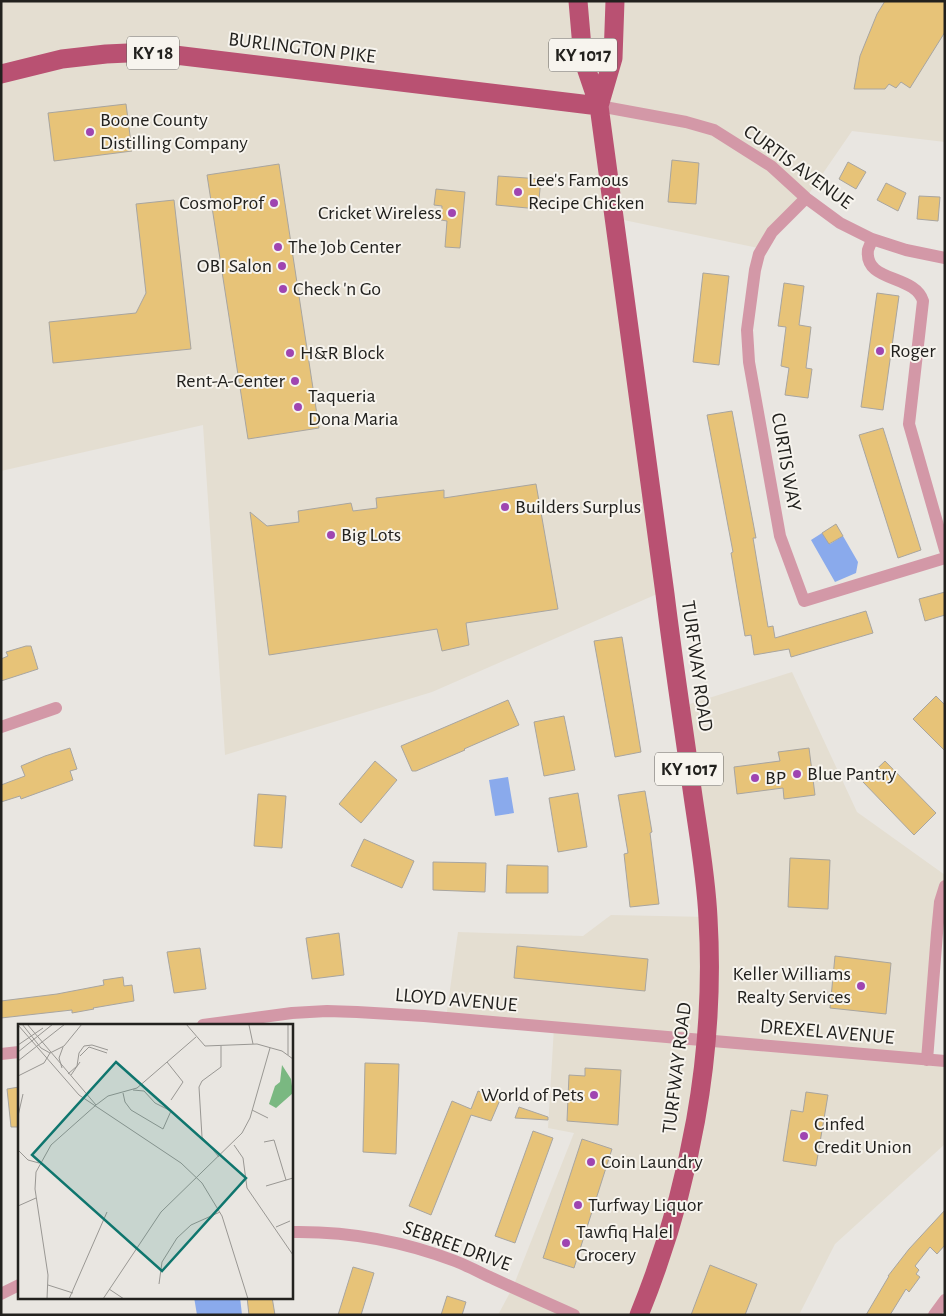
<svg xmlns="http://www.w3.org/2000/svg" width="946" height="1316" viewBox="0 0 946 1316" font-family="'Alegreya Sans',sans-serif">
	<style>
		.built { fill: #e4ded1 }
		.water { fill: #8aaaec }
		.building { fill: #e7c378; stroke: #a8a5a0 }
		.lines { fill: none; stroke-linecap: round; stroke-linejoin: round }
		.street { stroke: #d398a7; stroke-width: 12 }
		.primary { stroke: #b95172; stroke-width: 19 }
		.poi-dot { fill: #9f45b1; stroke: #f7f4ee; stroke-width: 2 }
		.labels { text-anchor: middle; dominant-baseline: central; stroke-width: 4; stroke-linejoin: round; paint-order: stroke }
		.shield { fill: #f7f4ee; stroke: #62605c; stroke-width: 1 }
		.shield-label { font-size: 19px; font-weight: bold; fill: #22211e }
		.street-label { font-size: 20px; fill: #22211e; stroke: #f7f4ee }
		.poi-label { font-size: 20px; fill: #22211e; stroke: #f7f4ee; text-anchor: start }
		.inset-road { fill: none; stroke: #999793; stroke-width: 1 }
		.view { fill: #0f766e; fill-opacity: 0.15; stroke: #0f766e; stroke-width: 2.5 }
		.inset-edge { fill: none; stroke: #22211e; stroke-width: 2.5 }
	</style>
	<rect width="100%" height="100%" fill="#e9e6e1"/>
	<!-- built -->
	<path class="built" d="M1,1H945V142L852,131L806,198L763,249L614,218L664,591L432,692L225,755L203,425L1,471Z
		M792,672L857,812L945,875V886L927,1059L945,1061V1144L835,1244L799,1315H498L513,1287L574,1133L548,1128L554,1027L446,1018L458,932L583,936L611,915L708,917L680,707Z"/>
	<!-- water -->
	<path class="water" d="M822,533L830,544L843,536L858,562L856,573L835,582L811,540Z
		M508,777L514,813L495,816L489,780Z
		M194,1297H240L242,1315H197Z"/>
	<!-- building -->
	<path class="building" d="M885,1H945V32L910,88L901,82L896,88L889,84L885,89H854L860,56L877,14Z
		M126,104L132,151L54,161L48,113Z
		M672,160L699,163L696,204L668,202Z
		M848,162L866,172L856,189L839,179Z
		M279,164L319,428L248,439L207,175Z
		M498,176L541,179L538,209L496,205Z
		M886,183L906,193L898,211L877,200Z
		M436,189L465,192L460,248L445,247L447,221L441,220L442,206L434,205Z
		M919,196L940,197L938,221L917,219Z
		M174,200L191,349L53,363L49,322L136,313L146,293L136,204Z
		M703,273L729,276L719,365L693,362Z
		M784,283L804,286L799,325L811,327L806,368L812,369L808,398L785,395L789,368L781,366L786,327L778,326Z
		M877,293L899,296L883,410L861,407Z
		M732,411L756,538H753L768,627L773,626L775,638L866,611L873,633L791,657L789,649L754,655L751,635L745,636L731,553L733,552L707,415Z
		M883,428L921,550L898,558L859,435Z
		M536,484L558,609L466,623L469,645L442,651L437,629L269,655L250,512L267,526L299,522L298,511L351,503L353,511L377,508L376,498L444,490V498Z
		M836,524L843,536L829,544L822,533Z
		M945,592V615L925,621L919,599Z
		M622,637L641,752L615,757L594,641Z
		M26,646H31L38,669L1,681V659L8,656L6,652Z
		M936,696L945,705V751L913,719Z
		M508,700L519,725L464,749L465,750L416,771H412L401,746Z
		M564,716L575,770L544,776L534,722Z
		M70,748L77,769L70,771L73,780L21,799L20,796L1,802V785L25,776L21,766L45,756Z
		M809,748L815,795L784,799L783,788L737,794L734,767L780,761L778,752Z
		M375,761L397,780L361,823L339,804Z
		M885,761L936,813L914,835L863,782Z
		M645,791L652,832L650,833L659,904L630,907L624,854L628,853L618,795Z
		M578,793L587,847L558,852L549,798Z
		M258,794L286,796L282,848L254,846Z
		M364,839L414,861L402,888L351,866Z
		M790,858L830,860L828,909L788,907Z
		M433,862L486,863L485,892L433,890Z
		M507,865L548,866V893H506Z
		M339,933L344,975L312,979L306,938Z
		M517,946L648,959L645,991L514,978Z
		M200,948L206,989L174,993L167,952Z
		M835,956L891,963L886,1014L830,1008Z
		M123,977L124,986L132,985L134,1001L93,1008L94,1009L72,1013V1010L1,1018V1001L57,994L104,985L103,980Z
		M365,1063L399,1064L396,1154L363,1152Z
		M585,1068L621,1070L618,1125L567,1121L569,1075L585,1076Z
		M19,1087V1127H11L7,1089Z
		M478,1091L500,1100L491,1121L471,1115L431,1215L409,1206L452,1101L471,1109Z
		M806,1092L828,1095L816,1166L783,1161L791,1110L803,1112Z
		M519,1107L548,1117V1120L515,1118Z
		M533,1131L553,1138L515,1243L495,1236Z
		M582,1139L612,1149L574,1268L543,1258Z
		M945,1210V1245L937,1254L930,1247L915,1266L919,1270L916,1274L920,1277L909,1292L906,1289L890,1315H866L889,1276H888L909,1249Z
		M710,1265L757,1284L745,1315H691Z
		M353,1267L374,1273L361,1315H338Z
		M447,1296L466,1302L462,1315H441Z
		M247,1297H272L275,1315H249Z"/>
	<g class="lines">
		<!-- street -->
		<path class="street" d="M599,106L686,122L714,130L771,166L806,198L840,223L872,239L906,250L945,258
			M806,198L772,232L759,254L755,270L747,330L749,362L780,536L804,601L945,558
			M872,239C871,243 869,247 868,250C864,283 915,274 923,301L909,424L945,550
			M1,727L56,708
			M203,1025L292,1013L327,1011L357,1012L424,1016L945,1061
			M1,1054L19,1052
			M927,1060L937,933L940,902L945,886
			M291,1232C347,1231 403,1241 455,1261C468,1266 481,1273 494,1279C520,1291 547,1303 574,1315
			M1,1294L19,1285
			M934,1315L945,1300"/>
		<!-- primary -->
		<path class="primary" d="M578,1L583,59L599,106C622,269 643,432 665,594C673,660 683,724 692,789C698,832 706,875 708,918C716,1053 690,1190 639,1315
			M1,74L62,59L106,54L150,52L599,106
			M599,106L613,58L615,1"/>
	</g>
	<!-- markers -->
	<g class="poi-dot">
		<circle cx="90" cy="132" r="5"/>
		<circle cx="518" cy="192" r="5"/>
		<circle cx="274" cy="203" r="5"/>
		<circle cx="452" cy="213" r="5"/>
		<circle cx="278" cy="247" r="5"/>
		<circle cx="282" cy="266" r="5"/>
		<circle cx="283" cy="289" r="5"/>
		<circle cx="880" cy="351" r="5"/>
		<circle cx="290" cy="353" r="5"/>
		<circle cx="295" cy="381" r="5"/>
		<circle cx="298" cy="407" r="5"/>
		<circle cx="505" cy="507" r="5"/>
		<circle cx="331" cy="535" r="5"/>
		<circle cx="797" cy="774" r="5"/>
		<circle cx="755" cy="778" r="5"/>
		<circle cx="861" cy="986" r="5"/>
		<circle cx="594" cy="1095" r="5"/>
		<circle cx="804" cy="1136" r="5"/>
		<circle cx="591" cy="1162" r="5"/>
		<circle cx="578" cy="1205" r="5"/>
		<circle cx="566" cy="1243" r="5"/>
	</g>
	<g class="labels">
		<!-- shield labels -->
		<g class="shield">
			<rect x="127" y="36.5" width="52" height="33" rx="4"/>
			<rect x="549" y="38.5" width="68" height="33" rx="4"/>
			<rect x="655" y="752.5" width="68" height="33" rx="4"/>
		</g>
		<g class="shield-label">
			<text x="153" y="53">KY 18</text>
			<text x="583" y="55">KY 1017</text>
			<text x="689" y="769">KY 1017</text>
		</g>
		<!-- street labels -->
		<g class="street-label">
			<text transform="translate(302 48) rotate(7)">BURLINGTON PIKE</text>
			<text transform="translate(798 167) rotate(36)">CURTIS AVENUE</text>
			<text transform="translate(786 462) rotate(80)">CURTIS WAY</text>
			<text transform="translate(697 666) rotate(82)">TURFWAY ROAD</text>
			<text transform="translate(456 1000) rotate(5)">LLOYD AVENUE</text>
			<text transform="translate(827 1032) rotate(5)">DREXEL AVENUE</text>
			<text transform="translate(677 1068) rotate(-83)">TURFWAY ROAD</text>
			<text transform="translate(457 1246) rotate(20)">SEBREE DRIVE</text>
		</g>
		<!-- poi labels -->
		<g class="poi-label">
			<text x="100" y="120">Boone County<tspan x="100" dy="23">Distilling Company</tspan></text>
			<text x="528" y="180">Lee's Famous<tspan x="528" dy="23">Recipe Chicken</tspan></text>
			<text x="264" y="203" text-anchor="end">CosmoProf</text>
			<text x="442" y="213" text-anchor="end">Cricket Wireless</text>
			<text x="288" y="247">The Job Center</text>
			<text x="272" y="266" text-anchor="end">OBI Salon</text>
			<text x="293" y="289">Check 'n Go</text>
			<text x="890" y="351">Roger</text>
			<text x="300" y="353">H&amp;R Block</text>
			<text x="285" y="381" text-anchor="end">Rent-A-Center</text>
			<text x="308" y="396">Taqueria<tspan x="308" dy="23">Dona Maria</tspan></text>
			<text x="515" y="507">Builders Surplus</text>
			<text x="341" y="535">Big Lots</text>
			<text x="807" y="774">Blue Pantry</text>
			<text x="765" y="778">BP</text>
			<text x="851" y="974" text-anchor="end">Keller Williams<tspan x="851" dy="23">Realty Services</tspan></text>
			<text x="584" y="1095" text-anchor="end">World of Pets</text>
			<text x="814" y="1124">Cinfed<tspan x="814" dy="23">Credit Union</tspan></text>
			<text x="601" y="1162">Coin Laundry</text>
			<text x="588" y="1205">Turfway Liquor</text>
			<text x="576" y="1232">Tawfiq Halel<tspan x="576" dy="23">Grocery</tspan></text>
		</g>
	</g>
	<!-- overview -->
	<g transform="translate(18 1024)">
		<rect width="275" height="275" fill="#e9e6e1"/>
		<path d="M264,41L273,55L275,69L258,84L251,80L257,62L262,58Z" fill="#7ab881"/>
		<path class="inset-road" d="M4,0L23,24L32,29L46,22L64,0M9,0L78,81M168,0L187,22L239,20L264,27L275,35M0,1L61,71L163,139L184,159L204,192L230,275M231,1L235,20M0,21L25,4M0,28L35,0M270,31V0M62,32L71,23L89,29M0,37L47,0M149,38L165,58L153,76M44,44L41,34L45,23M50,50L59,42L61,29L66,22L74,21L90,26M53,51L62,38M0,52L26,39L32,29M105,69L107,78L113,86L145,105L153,87L137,79L126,67L115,66M78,81L90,72L119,64L178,13M234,86L250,94M0,92L5,70M246,118L256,116L268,156M216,121L225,134L229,164L275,231M0,126L10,136L21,139M201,133L184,113L181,63L184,57L203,43V22M248,162L275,154M0,182L18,174M258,203L272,197M141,260L144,238L159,214L173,201L202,188M30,261L55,269M91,265L106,275M29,275L30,251L17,165L18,148L33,121L78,81M51,275L89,188M85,275L143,188L224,109L232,94L252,24"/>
		<path class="view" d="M98,38L228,154L144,247L14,131Z"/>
		<rect width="275" height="275" class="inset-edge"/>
	</g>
	<!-- border -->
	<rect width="946" height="1316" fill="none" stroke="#22211e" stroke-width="5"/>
</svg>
